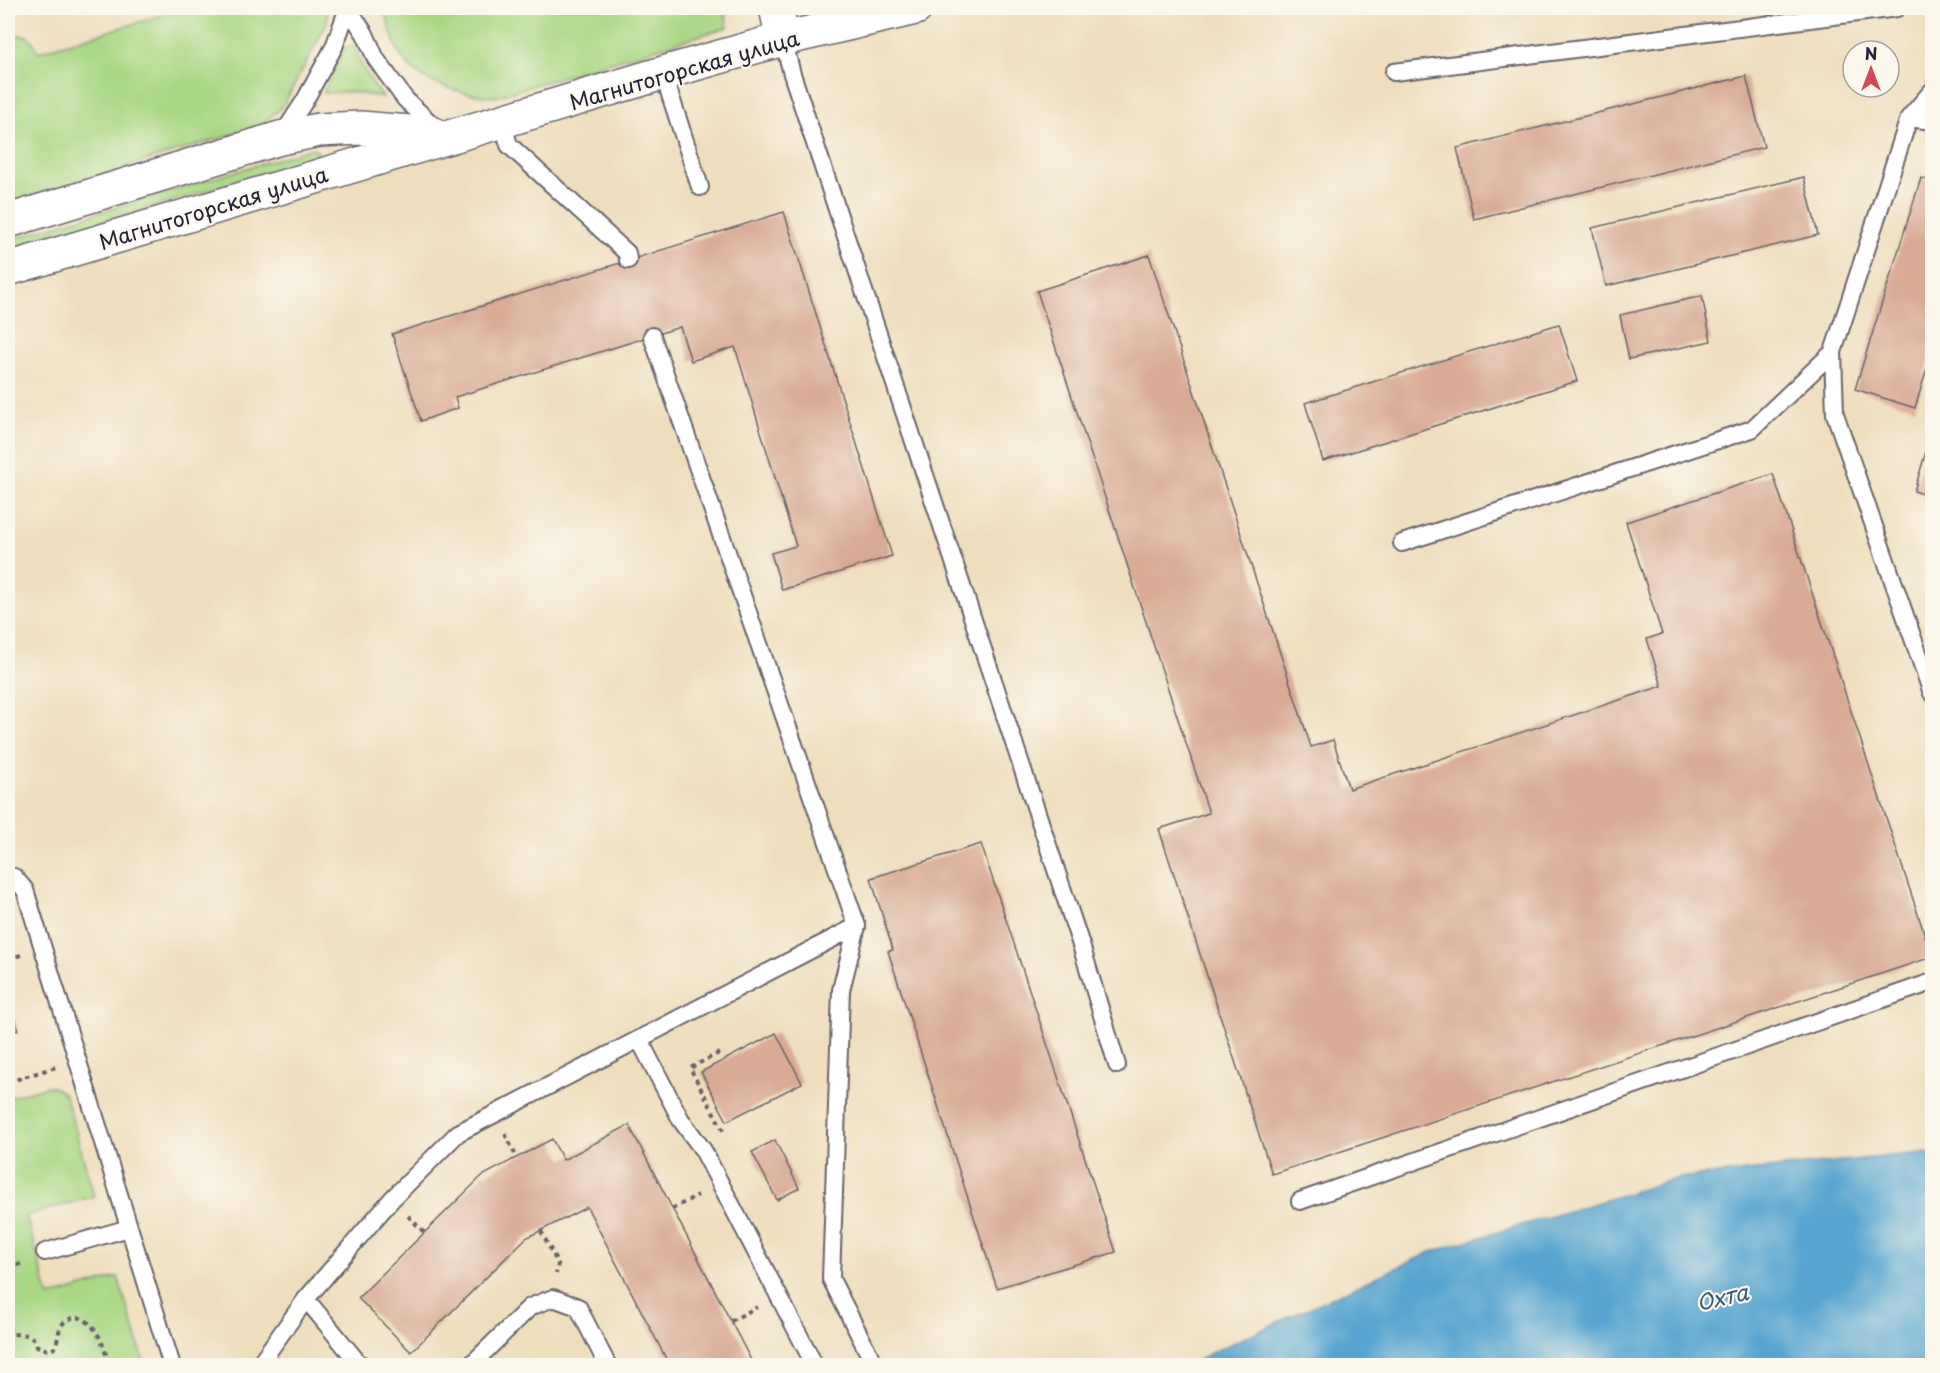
<svg xmlns="http://www.w3.org/2000/svg" width="1940" height="1373" viewBox="0 0 1940 1373" font-family="'Playpen Sans',sans-serif">
	<style>
		.green { fill: #a9d784; stroke: #667c60; stroke-width: 1.5 }
		.water { fill: #56a4cf; stroke: #3c6385; stroke-width: 1.5 }
		.building { fill: #d8ab94 }
		.lines { fill: none; stroke-linecap: round; stroke-linejoin: round }
		.lane-casing { stroke: #6a6469; stroke-width: 20 }
		.street-casing { stroke: #6a6469; stroke-width: 36 }
		.path { stroke: #6a6469; stroke-width: 4; stroke-dasharray: 4.5 4.5; stroke-linecap: butt }
		.lane { stroke: #fff; stroke-width: 16 }
		.street { stroke: #fff; stroke-width: 33 }
		.labels { text-anchor: middle; dominant-baseline: central; stroke-width: 4.5; stroke-linejoin: round; paint-order: stroke }
		.street-label { font-size: 21px; fill: #22223b; stroke: #fbf7ec }
		.water-label { font-size: 22px; font-style: italic; fill: #395c7e; stroke: #fbf7ec }
	</style>
	<rect width="100%" height="100%" fill="#fbf7ec"/>
	<filter id="ink" filterUnits="userSpaceOnUse"><feTurbulence type="fractalNoise" baseFrequency=".0167" numOctaves="2"/><feDisplacementMap in="SourceGraphic" scale="12" xChannelSelector="R" yChannelSelector="G"/><feConvolveMatrix kernelMatrix="1 2 1 2 8 2 1 2 1" color-interpolation-filters="sRGB"/></filter>
	<filter id="wash" filterUnits="userSpaceOnUse"><feTurbulence type="fractalNoise" baseFrequency=".008" numOctaves="4" result="noise"/><feDisplacementMap in="SourceGraphic" scale="24" xChannelSelector="R" yChannelSelector="G"/><feGaussianBlur stdDeviation="1.35" result="paint"/><feColorMatrix in="noise" values="0 0 0 0 0 0 0 0 0 0 0 0 0 0 0 0 0 1.4 0 .05"/><feComposite in="paint" operator="in"/></filter>
	<g filter="url(#wash)">
		<rect width="100%" height="100%" fill="#efdebe"/>
		<!-- green -->
		<path class="green" d="M187,8H327V22L323,31L283,106L260,126L8,203V34L27,36L33,42L38,52Z
			M384,8H724L728,27L495,97C465,95 418,84 401,56C392,41 389,24 384,8Z
			M352,45L355,47C361,67 370,82 383,97L349,92L323,93L346,47Z
			M313,148L318,152L315,158L8,251V240Z
			M47,1086C56,1087 60,1090 66,1097L94,1196L26,1216L49,1297L118,1277L145,1365H8V1098Z"/>
		<!-- water -->
		<path class="water" d="M1920,1153L1932,1154V1365H1190L1213,1352L1431,1252L1679,1178Z"/>
		<g id="blocks">
			<!-- building -->
			<path class="building" d="M1746,76L1764,147L1474,219L1457,148Z
				M1804,177L1818,235L1606,286L1592,228Z
				M1921,178L1932,181V352L1915,408L1855,389Z
				M784,212L892,556L782,590L771,553L796,546L735,347L691,361L680,327L455,397L458,408L421,421L392,334Z
				M1149,255L1311,747L1333,740L1349,789L1662,686L1647,639L1662,634L1626,522L1773,474L1932,957L1272,1174L1159,829L1209,813L1037,291Z
				M1702,296L1711,341L1629,359L1620,315Z
				M1559,324L1577,381L1323,461L1305,403Z
				M1932,432V497L1914,491Z
				M981,844L1116,1252L997,1288L888,951L893,950L871,878Z
				M8,1000L18,1030L8,1034Z
				M776,1033L802,1083L727,1121L701,1072Z
				M629,1125L754,1366H670L587,1207L526,1238L411,1352L358,1298L482,1176L552,1139L563,1160Z
				M775,1140L799,1188L777,1200L752,1152Z"/>
		</g>
	</g>
	<g filter="url(#ink)">
		<use href="#blocks" fill-opacity="0" stroke="#6a6469" stroke-width="1.5"/>
		<g class="lines">
			<defs>
				<path id="lane" d="M348,8L365,34L376,59L405,99L440,132
					M783,39L792,74L1081,945L1117,1065
					M1394,72L1897,8
					M663,73L700,187
					M1932,91L1909,118L1833,352L1835,414L1932,693
					M1909,118L1932,121
					M502,121L509,145L627,253L628,260
					M281,137L304,102L334,47L348,8
					M652,336L857,926L841,990L831,1279L875,1366
					M1402,543L1752,429L1833,352
					M8,876L14,877L25,890L172,1366
					M639,1039L681,1120L703,1150L815,1366
					M1300,1201L1932,982
					M45,1252L129,1228
					M306,1299L361,1366
					M258,1366L306,1299L342,1257L392,1199L458,1133L857,926
					M470,1366L530,1307L553,1298L578,1307L608,1366"/>
				<path id="street" d="M776,8L783,39
					M8,221L280,138L319,130L360,128L434,134
					M8,269L663,73L783,39L916,8"/>
			</defs>
			<!-- lane casing -->
			<use href="#lane" class="lane-casing"/>
			<!-- street casing -->
			<use href="#street" class="street-casing"/>
			<!-- path -->
			<path class="path" d="M8,959L21,955
				M719,1053L690,1068L724,1132
				M8,1082L56,1067
				M505,1134L517,1158
				M672,1209L698,1195
				M408,1216L424,1232
				M541,1231L558,1264L556,1274
				M8,1268L24,1263
				M731,1321L757,1307
				M8,1327L13,1334C25,1335 33,1333 37,1346L48,1350L55,1348C59,1339 57,1327 66,1321C90,1305 107,1348 108,1366"/>
			<!-- lane -->
			<use href="#lane" class="lane"/>
			<!-- street -->
			<use href="#street" class="street"/>
		</g>
	</g>
	<g class="labels">
		<!-- street labels -->
		<g class="street-label">
			<text transform="translate(684 69) rotate(-16)">Магнитогорская улица</text>
			<text transform="translate(213 207) rotate(-17)">Магнитогорская улица</text>
		</g>
		<!-- water labels -->
		<g class="water-label">
			<text transform="translate(1722 1296) rotate(-13)">Охта</text>
		</g>
	</g>
	<!-- margin -->
	<rect width="1940" height="1373" fill="none" stroke="#fbf7ec" stroke-width="30"/>
	<!-- north arrow -->
	<g transform="translate(1871 69)"><circle r="28" fill="#fbf7ec" stroke="#a4a2a5" stroke-width="1.5"/>
	<path d="M0-4.5L10 22L0 15L-10 22Z" fill="#d1495b"/>
	<text y="-9" font-size="16" font-weight="bold" text-anchor="middle" fill="#22223b">N</text>
	</g>
</svg>
